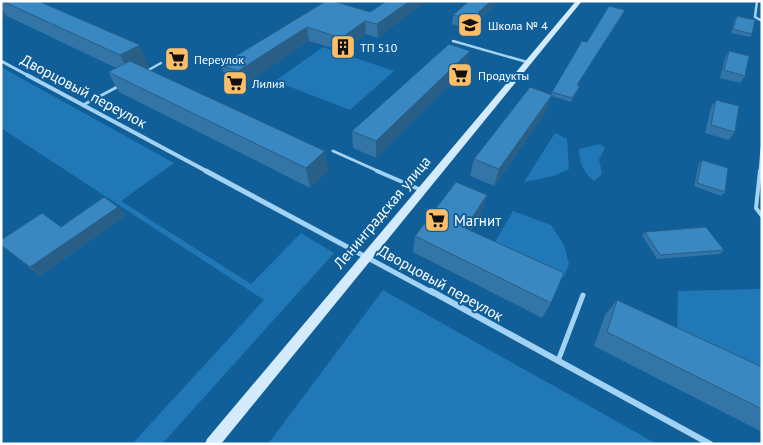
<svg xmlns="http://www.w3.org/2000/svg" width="763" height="445" viewBox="0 0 763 445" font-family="'PT Sans',sans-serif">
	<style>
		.green { fill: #2078b6 }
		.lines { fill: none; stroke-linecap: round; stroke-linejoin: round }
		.service-far3 { stroke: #a3d3f4; stroke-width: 2.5 }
		.service-far2 { stroke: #a3d3f4; stroke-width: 3 }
		.service-far1 { stroke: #a3d3f4; stroke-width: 4 }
		.service { stroke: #a3d3f4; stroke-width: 5 }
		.minor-far3 { stroke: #a3d3f4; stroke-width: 3 }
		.minor-far2 { stroke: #a3d3f4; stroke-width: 4 }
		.minor-far1 { stroke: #a3d3f4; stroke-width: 5 }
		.minor { stroke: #a3d3f4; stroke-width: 6 }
		.secondary { fill: #d3ebfd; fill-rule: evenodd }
		.wall { fill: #3275a6 }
		.shaded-wall { fill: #295f87 }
		.building { fill: #3a88c1; stroke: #295f87 }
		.labels { text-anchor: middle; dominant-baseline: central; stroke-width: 4; stroke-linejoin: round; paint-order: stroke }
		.far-poi-label { font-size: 12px; fill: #fff; stroke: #115f99; text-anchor: start }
		.street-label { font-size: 15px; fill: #fff; stroke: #115f99 }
		.poi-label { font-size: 15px; fill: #fff; stroke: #115f99; text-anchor: start }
	</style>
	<rect width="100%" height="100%" fill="#115f99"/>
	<!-- green -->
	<path class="green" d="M323,47L394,71L350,110L275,81Z
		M1,67L174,163L121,201L251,284L301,233L334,253L162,444H132L264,300L1,128Z
		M555,133L567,139L569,169L554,176L524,182Z
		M600,144L605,148L599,159L602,174L594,181C584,172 579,164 579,149Z
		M513,211L551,225L564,245L569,264L564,277L494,244Z
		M762,289V369L677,330L678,291Z
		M383,290L657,444H268Z"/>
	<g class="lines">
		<!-- service-far3 -->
		<path class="service-far3" d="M757,1L755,17L762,21
			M453,41L527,62
			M145,72L161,63"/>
		<!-- service-far2 -->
		<path class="service-far2" d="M83,105L121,85
			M333,151L380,172
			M760,172L762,148"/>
		<!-- service-far1 -->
		<path class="service-far1" d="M377,171L421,190
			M760,171L756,208L762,216"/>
		<!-- service -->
		<path class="service" d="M558,361L583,295"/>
		<!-- minor-far3 -->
		<path class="minor-far3" d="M1,61L29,76"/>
		<!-- minor-far2 -->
		<path class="minor-far2" d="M27,75L208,172"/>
		<!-- minor-far1 -->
		<path class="minor-far1" d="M206,171L433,293"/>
		<!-- minor -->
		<path class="minor" d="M431,291L710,444"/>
		<!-- secondary -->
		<path class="secondary" d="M576,1H582L221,444H205L207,439Z"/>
	</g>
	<!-- wall -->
	<path class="wall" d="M1,1L149,65L144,68L328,171L310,188L119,92L108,72L116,68L7,16L1,18Z
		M326,1L370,12L387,1L378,38L366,34L342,51L309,41L242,86L226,79L221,65Z
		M469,1H500L469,29L452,24L453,15Z
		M624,13L577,85L580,86L571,102L551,96L546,112L494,186L470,176L474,159L551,94L552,92L587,42Z
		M737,16L752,34L750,37L731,33L735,19Z
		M729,51L745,76L740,83L720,78L725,58Z
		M467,67L376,158L353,148L352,131Z
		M716,100L735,132L729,140L705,133L711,107Z
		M702,160L725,192L721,196L694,186L699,163Z
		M487,195L482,212L471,230L551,303L542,318L413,252L415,236Z
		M118,207L125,216L40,276L1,245L61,227Z
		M645,232L724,250L720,254L657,259L642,235Z
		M617,300L762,367V432L594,346L605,315Z"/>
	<!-- shaded-wall -->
	<path class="shaded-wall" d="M410,1H427L378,38L377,24Z
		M491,1H500L469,29L471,19Z
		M1,8L7,16L1,18Z
		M625,10L624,13L575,88L577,85Z
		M365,21L366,34L342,51L341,38Z
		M307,27L309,41L242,86L238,71Z
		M140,45L149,65L130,75L120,55Z
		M470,51L467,67L376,158V141Z
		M552,95L546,112L494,186L499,169Z
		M325,151L328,171L310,188L306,168Z
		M487,195L482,212L461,244L465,228Z
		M118,207L125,216L40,276L30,267Z"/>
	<!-- building -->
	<path class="building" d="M2,1H38L140,45L120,55Z
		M326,1H333L370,12L387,1H410L377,24L365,21L341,38L307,27L238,71L221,65Z
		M469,1H491L471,19L453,15Z
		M609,6L625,10L577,85L580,86L572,98L552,92L582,41L587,42Z
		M737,16L755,20L752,34L733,29Z
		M449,44L470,51L376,141L352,131Z
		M729,51L749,56L745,76L724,70Z
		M130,61L325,151L306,168L108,72Z
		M530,87L552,95L499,169L474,159Z
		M716,100L739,106L735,132L711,125Z
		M702,160L728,168L725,192L697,183Z
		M456,182L487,195L465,228L564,273L551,303L415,236Z
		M104,197L118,207L30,267L1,245V240L42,213L61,227Z
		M706,227L724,250L660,255L645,232Z
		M617,300L762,367V409L607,332Z"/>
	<!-- icons -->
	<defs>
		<symbol id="school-square" viewBox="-11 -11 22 22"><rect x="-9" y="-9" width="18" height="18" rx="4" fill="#ffbe66" stroke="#115f99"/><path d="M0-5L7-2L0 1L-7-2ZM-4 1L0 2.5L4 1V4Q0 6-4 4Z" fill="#111"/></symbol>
		<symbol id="building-square" viewBox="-11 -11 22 22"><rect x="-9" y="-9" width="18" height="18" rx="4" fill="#ffbe66" stroke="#115f99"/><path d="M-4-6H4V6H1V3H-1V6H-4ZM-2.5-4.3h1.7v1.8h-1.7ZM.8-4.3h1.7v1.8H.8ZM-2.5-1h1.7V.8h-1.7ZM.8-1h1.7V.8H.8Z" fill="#111"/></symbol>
		<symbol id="supermarket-square" viewBox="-11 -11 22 22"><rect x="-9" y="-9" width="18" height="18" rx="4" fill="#ffbe66" stroke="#115f99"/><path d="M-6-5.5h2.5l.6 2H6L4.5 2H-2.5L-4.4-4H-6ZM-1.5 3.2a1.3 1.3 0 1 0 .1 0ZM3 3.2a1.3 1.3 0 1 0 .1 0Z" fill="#111"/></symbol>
	</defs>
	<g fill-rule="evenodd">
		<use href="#school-square" x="456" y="11" width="28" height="28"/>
		<use href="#building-square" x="329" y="33" width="28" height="28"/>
		<use href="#supermarket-square" x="163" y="45" width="28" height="28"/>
		<use href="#supermarket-square" x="446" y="61" width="28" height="28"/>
		<use href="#supermarket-square" x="221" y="69" width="28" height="28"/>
		<use href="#supermarket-square" x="423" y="206" width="28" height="28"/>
	</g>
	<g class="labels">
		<!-- far-poi labels -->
		<g class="far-poi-label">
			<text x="488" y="25">Школа № 4</text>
			<text x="360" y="47">ТП 510</text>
			<text x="194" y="59">Переулок</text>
			<text x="478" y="75">Продукты</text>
			<text x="252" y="83">Лилия</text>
		</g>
		<!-- street labels -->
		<g class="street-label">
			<text transform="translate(84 91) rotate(28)">Дворцовый переулок</text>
			<text transform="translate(382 212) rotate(-50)">Ленинградская улица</text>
			<text transform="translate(441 283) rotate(29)">Дворцовый переулок</text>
		</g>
		<!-- poi labels -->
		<g class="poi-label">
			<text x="454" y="220">Магнит</text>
		</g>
	</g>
	<!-- border -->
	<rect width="763" height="445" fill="none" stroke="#ffffff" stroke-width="5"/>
</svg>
